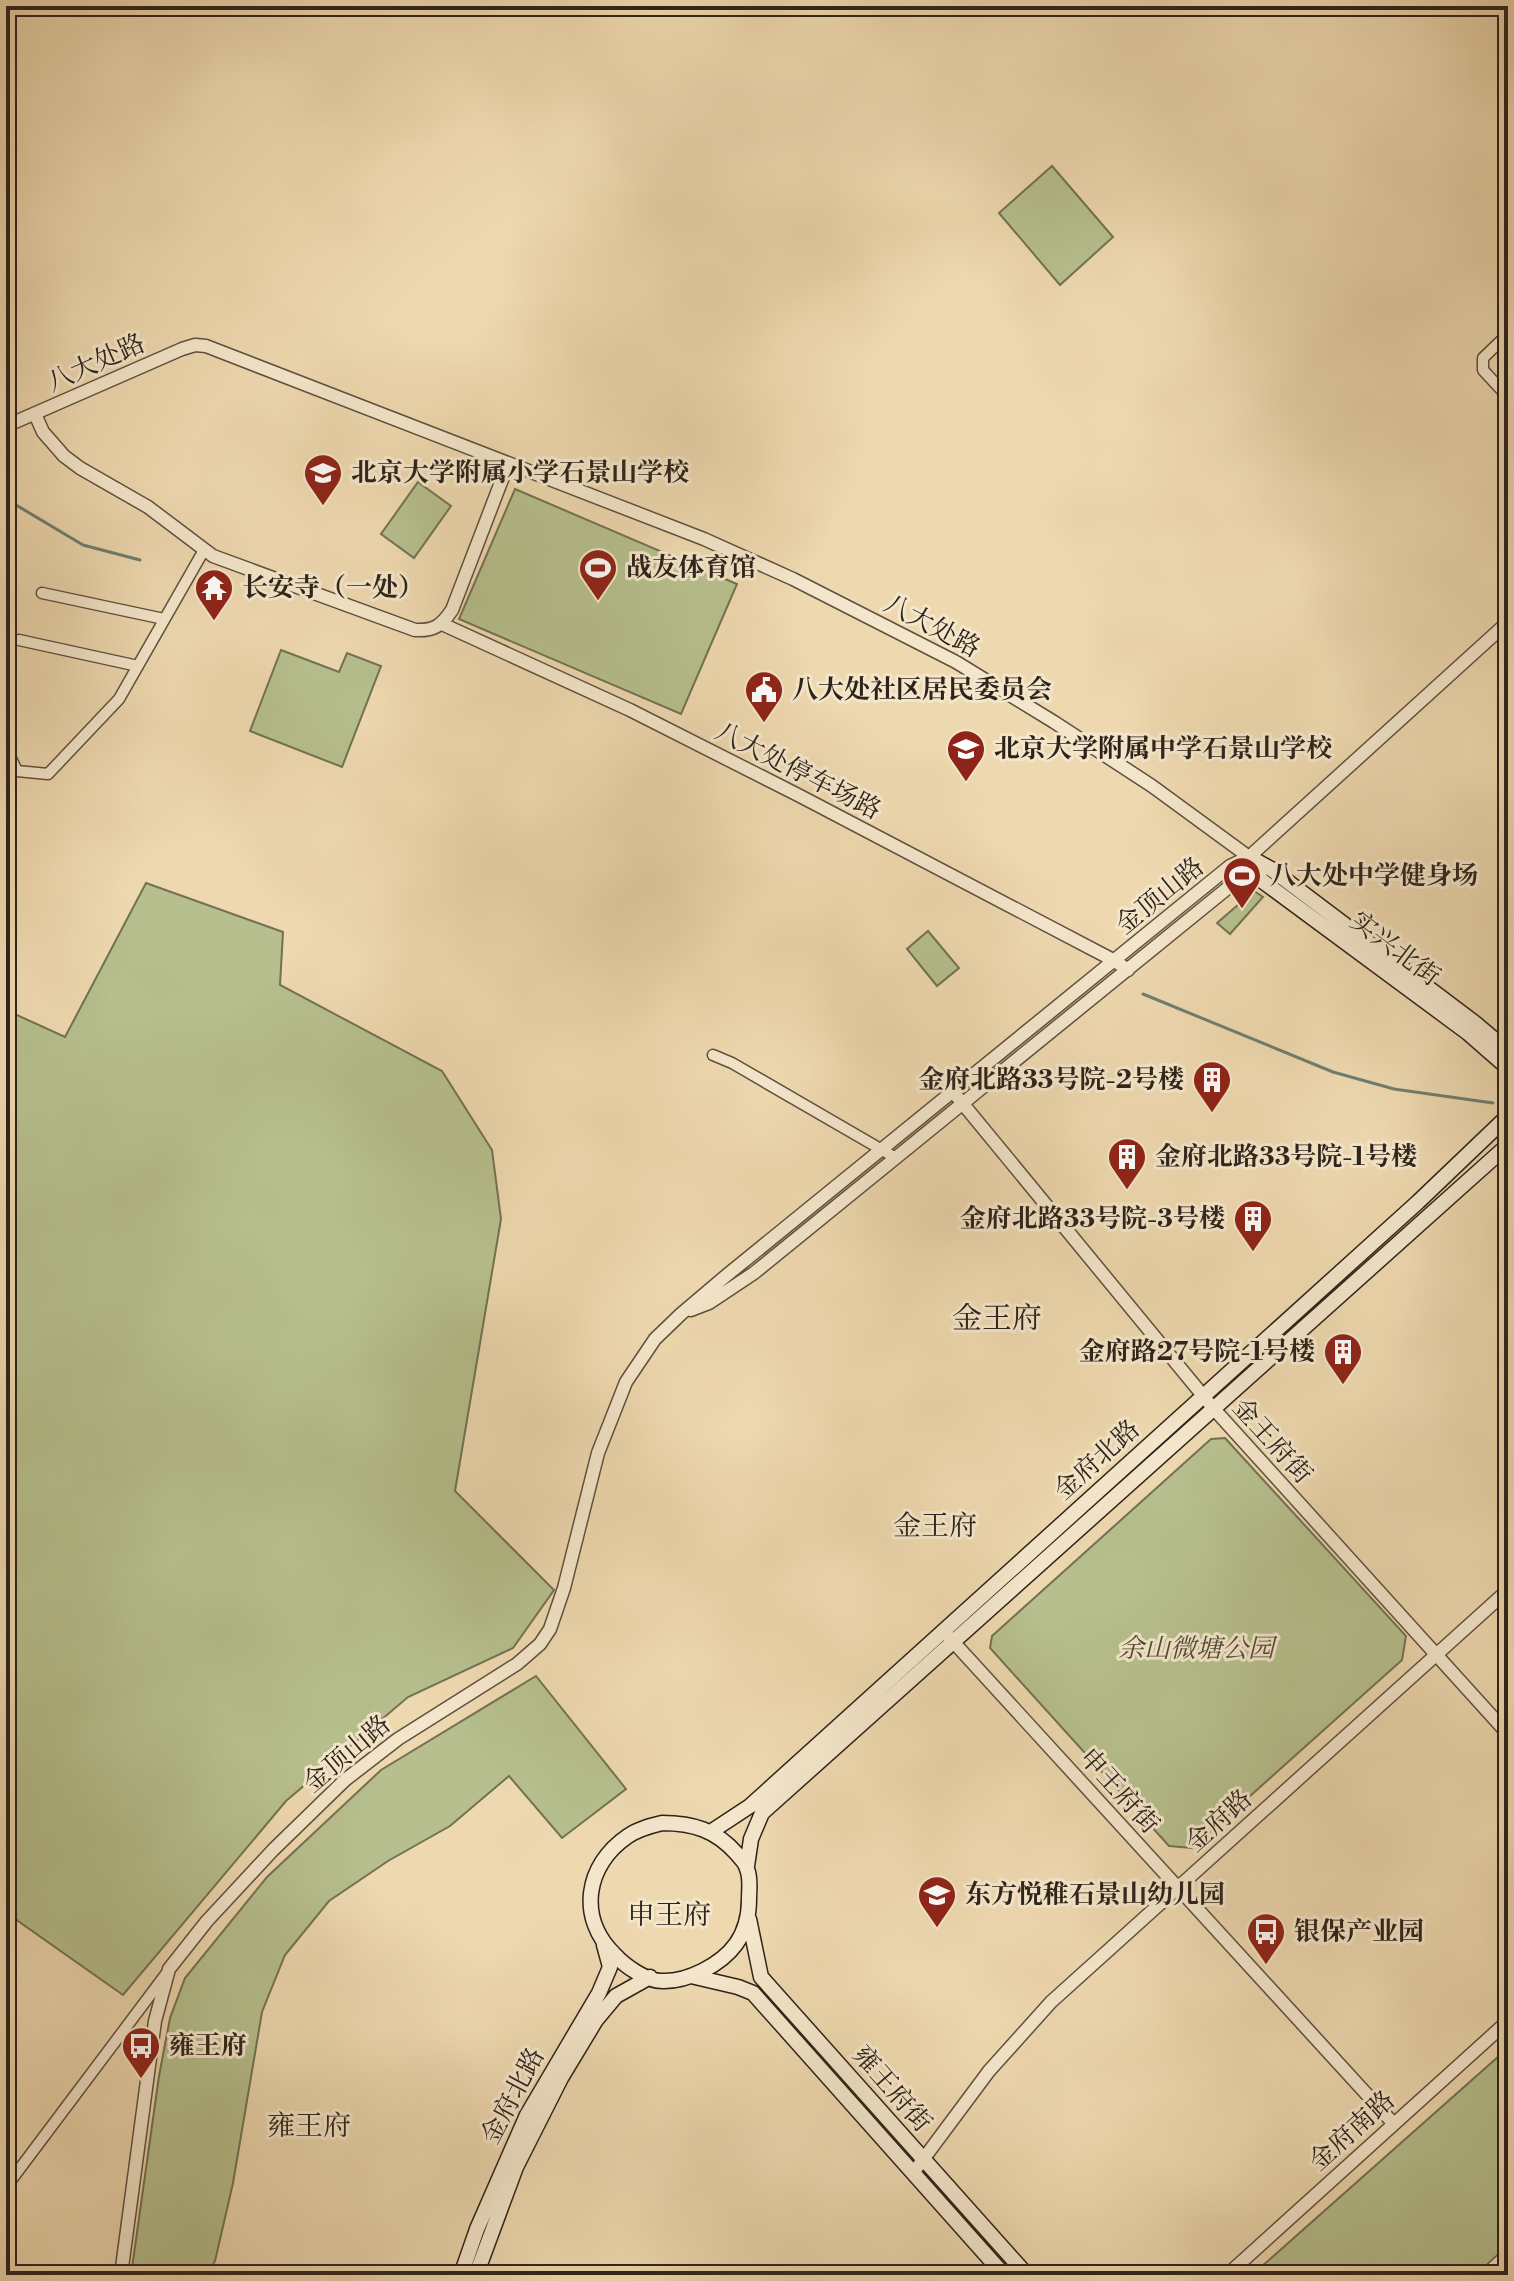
<svg xmlns="http://www.w3.org/2000/svg" width="1514" height="2281" viewBox="0 0 1514 2281" font-family="'Libre Bodoni','Noto Serif SC',serif">
	<style>
		.green { fill: #b6bf8d; stroke: #727154; stroke-width: 2 }
		.lines { fill: none; stroke-linecap: round; stroke-linejoin: round }
		.stream { stroke: #6f7e6f; stroke-width: 3 }
		.minor-casing { stroke: #5e503f; stroke-width: 13 }
		.tertiary-casing { stroke: #5e503f; stroke-width: 15 }
		.secondary-casing { stroke: #2e231a; stroke-width: 17 }
		.minor { stroke: #f4e6cb; stroke-width: 10 }
		.tertiary { stroke: #f4e6cb; stroke-width: 12 }
		.secondary { stroke: #f4e6cb; stroke-width: 14 }
		.labels { text-anchor: middle; dominant-baseline: central; stroke-width: 6; stroke-linejoin: round; paint-order: stroke }
		.street-label { font-size: 26px; fill: #2e231a; stroke: #f4e6cb }
		.poi-label { font-size: 26px; font-weight: bold; fill: #2e231a; stroke: #f4e6cb; text-anchor: start }
		.park-label { font-size: 26px; font-style: italic; fill: #504a37; stroke: #f4e6cb }
		.neighbourhood-label { font-size: 28px; fill: #2e231a; stroke: #f4e6cb }
		.quarter-label { font-size: 30px; fill: #2e231a; stroke: #f4e6cb }
	</style>
	<rect width="100%" height="100%" fill="#eed8af"/>
	<filter id="stains"><feTurbulence type="fractalNoise" baseFrequency=".0025" numOctaves="4"/><feColorMatrix values="0 0 0 0 .2 0 0 0 0 .09 0 0 0 0 .02 0 0 0 .5 -.17"/></filter>
	<radialGradient id="worn" r=".72"><stop offset=".6" stop-color="#630" stop-opacity="0"/><stop offset="1" stop-color="#630" stop-opacity=".3"/></radialGradient>
	<!-- green -->
	<path class="green" d="M1052,166L1113,237L1060,285L999,213Z
		M418,482L451,506L414,558L381,534Z
		M515,489L737,584L681,714L459,619Z
		M281,650L339,672L347,653L381,666L342,767L250,731Z
		M146,883L283,932L280,985L442,1071L492,1150L501,1219L455,1491L554,1590L513,1648L408,1697L286,1801L123,1995L18,1921L6,1907V1010L65,1037Z
		M1254,891L1263,897L1230,934L1217,923Z
		M928,931L959,968L937,986L907,949Z
		M1225,1438L1406,1636L1402,1660L1192,1848L1169,1846L990,1648L992,1636L1211,1439Z
		M536,1676L626,1789L562,1838L509,1776L450,1826L388,1861L329,1901L285,1955L262,2012L233,2183L215,2261L207,2275H131L159,2076L170,2018L185,1978L267,1877L381,1770Z
		M1508,2048V2275H1252Z"/>
	<g class="lines">
		<!-- stream -->
		<path class="stream" d="M6,499L83,545L140,560
			M1143,994L1333,1072L1394,1089L1493,1103"/>
		<defs>
			<path id="minor" d="M1508,334L1483,358V370L1508,397
				M42,593L164,619
				M19,640L138,666
				M6,748L17,771L48,774L119,699L204,550
				M713,1055L732,1063L896,1158
				M6,2187L166,1974
				M1484,2275L1508,2253"/>
			<path id="tertiary" d="M35,414L43,432L64,456L80,468L148,507L213,556L415,630C434,631 441,626 452,610L508,464
				M6,426L182,349L195,345L206,346L704,539L793,579L956,662L1054,722L1152,786L1249,857
				M442,624L630,710L800,796L1115,961L1128,970
				M954,1093L1214,1409L1508,1734
				M691,1310L709,1303L754,1273L1240,878L1249,857
				M947,1635L1393,2123
				M913,2173L989,2071L1051,2002L1508,1590
				M121,2275L155,2021L169,1969L207,1921L273,1850L345,1780L398,1739L517,1664L540,1644L550,1629L564,1588L598,1453L626,1382L655,1339L681,1314L727,1275L1230,866L1249,857L1508,622
				M1227,2275L1508,2021"/>
			<path id="secondary" d="M1249,857L1261,880L1468,1033L1508,1068
				M1249,857L1271,869L1475,1023L1508,1051
				M662,1823C693,1823 716,1830 737,1854C741,1859 746,1863 747,1869C751,1878 749,1889 749,1899C749,1916 746,1930 736,1944C721,1965 687,1982 662,1981C646,1981 625,1966 615,1955C577,1918 585,1865 628,1836C638,1829 650,1826 662,1823Z
				M712,1831L750,1806L1418,1202L1508,1116
				M747,1866L751,1839L762,1813L1508,1145
				M749,1919L761,1977L1027,2275
				M691,1976L738,1987L753,1993L1004,2275
				M461,2275L477,2229L527,2115L599,1993L610,1967L604,1945
				M476,2275L516,2167L561,2078L596,2020L616,1996L650,1977"/>
		</defs>
		<!-- minor casing -->
		<use href="#minor" class="minor-casing"/>
		<!-- tertiary casing -->
		<use href="#tertiary" class="tertiary-casing"/>
		<!-- secondary casing -->
		<use href="#secondary" class="secondary-casing"/>
		<!-- minor -->
		<use href="#minor" class="minor"/>
		<!-- tertiary -->
		<use href="#tertiary" class="tertiary"/>
		<!-- secondary -->
		<use href="#secondary" class="secondary"/>
	</g>
	<!-- icons -->
	<defs>
		<symbol id="school-pin" viewBox="-11 -11 22 30"><path d="M0 17L-7.5 6A9.5 9.5 0 1 1 7.5 6Z" fill="#8f2418" stroke="#f4e6cb"/><path d="M0-5L7-2L0 1L-7-2ZM-4 1L0 2.5L4 1V4Q0 6-4 4Z" fill="#fff"/></symbol>
		<symbol id="stadium-pin" viewBox="-11 -11 22 30"><path d="M0 17L-7.5 6A9.5 9.5 0 1 1 7.5 6Z" fill="#8f2418" stroke="#f4e6cb"/><path d="M0-5a6.5 5 0 1 0 0 10a6.5 5 0 1 0 0-10ZM-3.5-1.8h7v3.6h-7Z" fill="#fff"/></symbol>
		<symbol id="temple-pin" viewBox="-11 -11 22 30"><path d="M0 17L-7.5 6A9.5 9.5 0 1 1 7.5 6Z" fill="#8f2418" stroke="#f4e6cb"/><path d="M0-6L5-2H3V0L6.5 2.5H4V6H1.5V3h-3V6H-4V2.5H-6.5L-3 0V-2H-5Z" fill="#fff"/></symbol>
		<symbol id="civic-pin" viewBox="-11 -11 22 30"><path d="M0 17L-7.5 6A9.5 9.5 0 1 1 7.5 6Z" fill="#8f2418" stroke="#f4e6cb"/><path d="M-.6-6.5H3V-4.5H.6V-3L4-1V1h2V6H-6V1h2V-1L-.6-3ZM-1.2 2.5V6h2.4V2.5Z" fill="#fff"/></symbol>
		<symbol id="building-pin" viewBox="-11 -11 22 30"><path d="M0 17L-7.5 6A9.5 9.5 0 1 1 7.5 6Z" fill="#8f2418" stroke="#f4e6cb"/><path d="M-4-6H4V6H1V3H-1V6H-4ZM-2.5-4.3h1.7v1.8h-1.7ZM.8-4.3h1.7v1.8H.8ZM-2.5-1h1.7V.8h-1.7ZM.8-1h1.7V.8H.8Z" fill="#fff"/></symbol>
		<symbol id="bus-pin" viewBox="-11 -11 22 30"><path d="M0 17L-7.5 6A9.5 9.5 0 1 1 7.5 6Z" fill="#8f2418" stroke="#f4e6cb"/><path d="M-5-6H5V4H4V6H2V4H-2V6H-4V4H-5ZM-3.5-4V0h7V-4ZM-3.5 1.2v1.5H-2V1.2ZM2 1.2v1.5H3.5V1.2Z" fill="#fff"/></symbol>
	</defs>
	<g fill-rule="evenodd">
		<use href="#school-pin" x="301" y="451" width="44" height="60"/>
		<use href="#stadium-pin" x="576" y="546" width="44" height="60"/>
		<use href="#temple-pin" x="192" y="566" width="44" height="60"/>
		<use href="#civic-pin" x="742" y="668" width="44" height="60"/>
		<use href="#school-pin" x="944" y="727" width="44" height="60"/>
		<use href="#stadium-pin" x="1220" y="854" width="44" height="60"/>
		<use href="#building-pin" x="1190" y="1058" width="44" height="60"/>
		<use href="#building-pin" x="1105" y="1135" width="44" height="60"/>
		<use href="#building-pin" x="1231" y="1197" width="44" height="60"/>
		<use href="#building-pin" x="1321" y="1330" width="44" height="60"/>
		<use href="#school-pin" x="915" y="1873" width="44" height="60"/>
		<use href="#bus-pin" x="1244" y="1910" width="44" height="60"/>
		<use href="#bus-pin" x="119" y="2024" width="44" height="60"/>
	</g>
	<g class="labels">
		<!-- street labels -->
		<g class="street-label">
			<text transform="translate(96 363) rotate(-24)">八大处路</text>
			<text transform="translate(932 626) rotate(28)">八大处路</text>
			<text transform="translate(798 771) rotate(27)">八大处停车场路</text>
			<text transform="translate(1160 896) rotate(-39)">金顶山路</text>
			<text transform="translate(1395 949) rotate(37)">实兴北街</text>
			<text transform="translate(1272 1441) rotate(48)">金王府街</text>
			<text transform="translate(1097 1460) rotate(-42)">金府北路</text>
			<text transform="translate(347 1754) rotate(-40)">金顶山路</text>
			<text transform="translate(1119 1791) rotate(48)">申王府街</text>
			<text transform="translate(1219 1821) rotate(-42)">金府路</text>
			<text transform="translate(892 2089) rotate(49)">雍王府街</text>
			<text transform="translate(513 2096) rotate(-62)">金府北路</text>
			<text transform="translate(1352 2131) rotate(-42)">金府南路</text>
		</g>
		<!-- poi labels -->
		<g class="poi-label">
			<text x="351" y="473">北京大学附属小学石景山学校</text>
			<text x="626" y="568">战友体育馆</text>
			<text x="242" y="588">长安寺（一处）</text>
			<text x="792" y="690">八大处社区居民委员会</text>
			<text x="994" y="749">北京大学附属中学石景山学校</text>
			<text x="1270" y="876">八大处中学健身场</text>
			<text x="1184" y="1080" text-anchor="end">金府北路33号院-2号楼</text>
			<text x="1155" y="1157">金府北路33号院-1号楼</text>
			<text x="1225" y="1219" text-anchor="end">金府北路33号院-3号楼</text>
			<text x="1315" y="1352" text-anchor="end">金府路27号院-1号楼</text>
			<text x="965" y="1895">东方悦稚石景山幼儿园</text>
			<text x="1294" y="1932">银保产业园</text>
			<text x="169" y="2046">雍王府</text>
		</g>
		<!-- park labels -->
		<g class="park-label">
			<text x="1196" y="1649">余山微塘公园</text>
		</g>
		<!-- neighbourhood labels -->
		<g class="neighbourhood-label">
			<text x="935" y="1526">金王府</text>
			<text x="669" y="1915">申王府</text>
			<text x="309" y="2126">雍王府</text>
		</g>
		<!-- quarter labels -->
		<g class="quarter-label">
			<text x="997" y="1319">金王府</text>
		</g>
	</g>
	<!-- margin -->
	<rect width="1514" height="2281" fill="none" stroke="#eed8af" stroke-width="32"/>
	<rect x="8" y="8" width="1498" height="2265" fill="none" stroke="#2e231a" stroke-width="4"/>
	<rect x="16" y="16" width="1482" height="2249" fill="none" stroke="#2e231a" stroke-width="2"/>
	<rect width="100%" height="100%" filter="url(#stains)"/>
	<rect width="100%" height="100%" fill="url(#worn)"/>
</svg>
